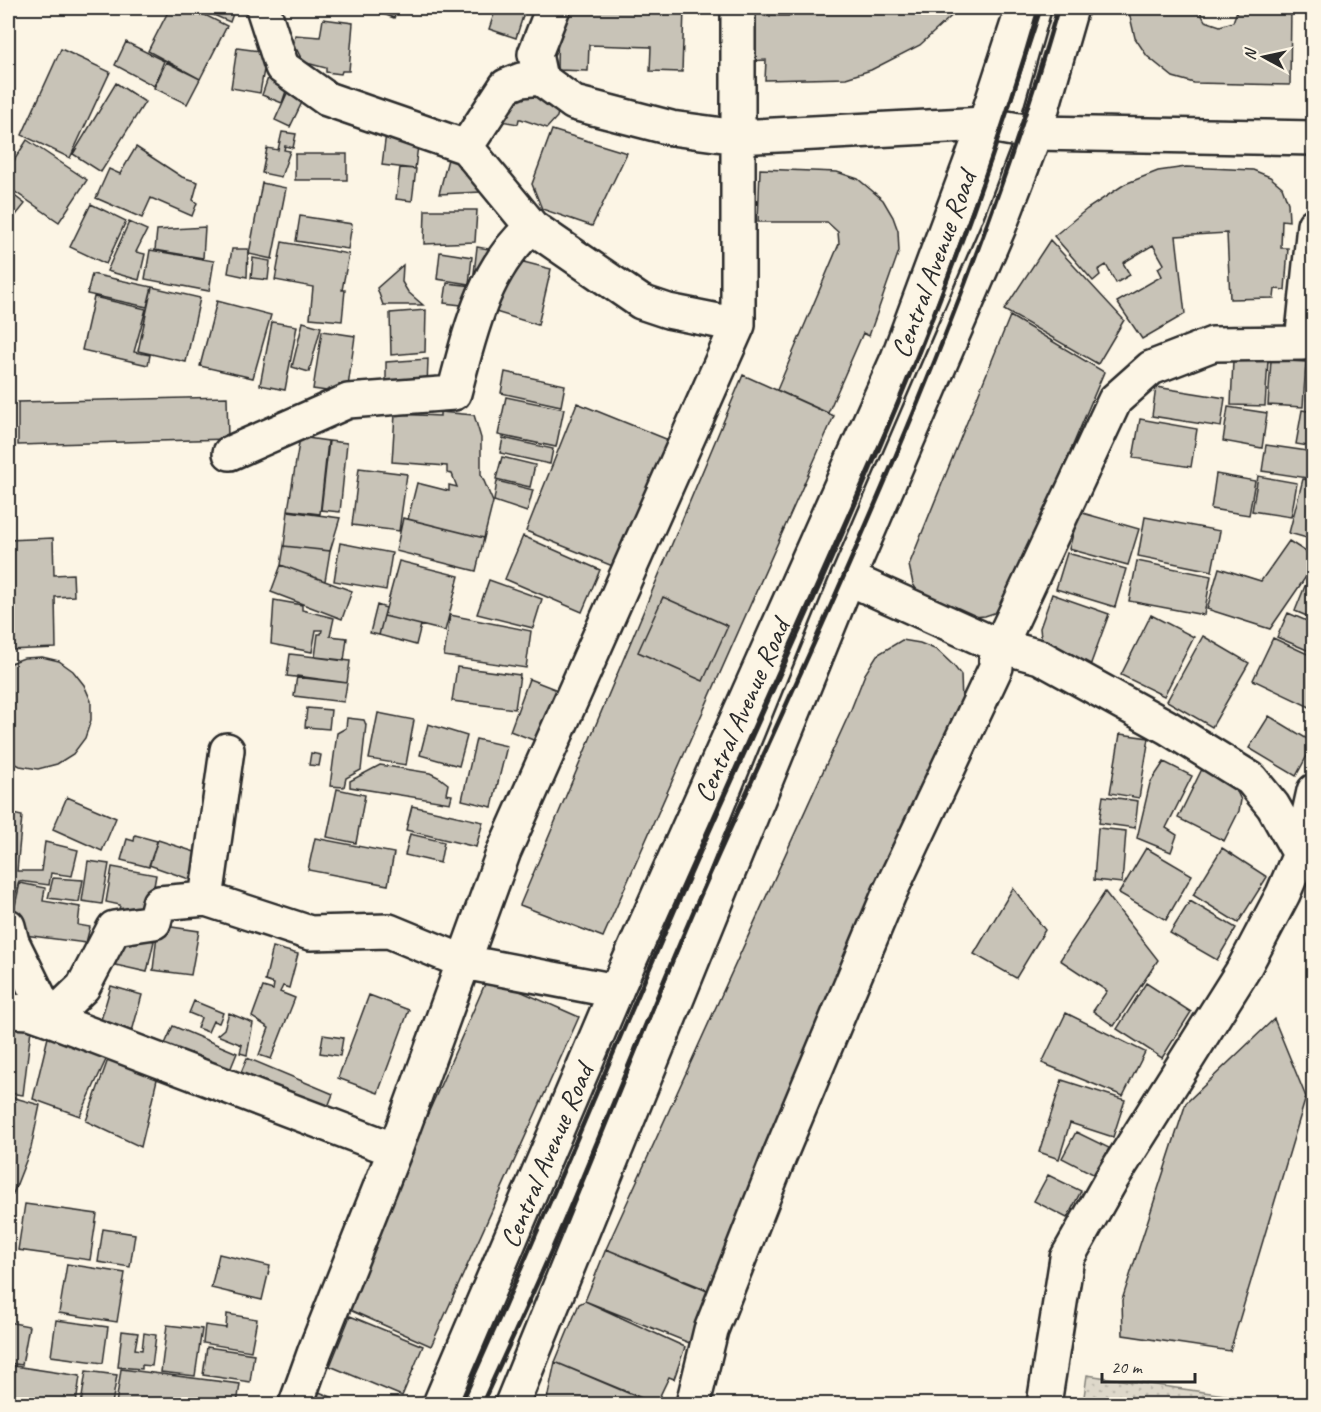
<svg xmlns="http://www.w3.org/2000/svg" width="1321" height="1412" viewBox="0 0 1321 1412" font-family="Caveat,sans-serif">
	<style>
		.grass { fill: url(#grass-dots); stroke: #84827a; stroke-width: 1.5 }
		.building { fill: #c8c3b7; stroke: #2b2b2b; stroke-width: 1.5 }
		.lines { fill: none; stroke-linecap: round; stroke-linejoin: round }
		.minor-casing { stroke: #2b2b2b; stroke-width: 38 }
		.major-casing { stroke: #2b2b2b; stroke-width: 38 }
		.minor { stroke: #fcf5e5; stroke-width: 33 }
		.major { stroke: #fcf5e5; stroke-width: 33 }
		.rail { stroke: #2b2b2b; stroke-width: 4.5 }
		.labels { text-anchor: middle; dominant-baseline: central; stroke-width: 4.5; stroke-linejoin: round; paint-order: stroke }
		.street-label { font-size: 28px; fill: #2b2b2b; stroke: #fcf5e5 }
	</style>
	<defs>
		<pattern id="grass-dots" width="8" height="8" patternUnits="userSpaceOnUse" patternTransform="scale(1.5)"><rect width="8" height="8" fill="#ded8ca"/><path d="M2 2h.1M6 6h.1" fill="none" stroke="#bfbaae" stroke-width="1.8" stroke-linecap="round"/></pattern>
	</defs>
	<rect width="100%" height="100%" fill="#fcf5e5"/>
	<filter id="ink" filterUnits="userSpaceOnUse"><feTurbulence type="fractalNoise" baseFrequency=".0167" numOctaves="2"/><feDisplacementMap in="SourceGraphic" scale="12" xChannelSelector="R" yChannelSelector="G"/><feConvolveMatrix kernelMatrix="1 2 1 2 8 2 1 2 1" color-interpolation-filters="sRGB"/></filter>
	<g filter="url(#ink)">
		<!-- grass -->
		<path class="grass" d="M1087,1375L1265,1401V1404H1083Z"/>
		<!-- building -->
		<path class="building" d="M170,8H191L227,26L200,79L148,51Z
			M197,8H235L230,22Z
			M367,8H398L394,18Z
			M496,8L525,10L516,38L489,29Z
			M558,8H684L682,72L650,71L651,47L589,45L588,71L557,70Z
			M789,8L819,10L841,8H960L920,45L871,70L846,78L765,80L766,60L749,61L746,12L764,13V16H789L792,13Z
			M1128,8H1198L1205,21L1220,26L1233,22L1238,8H1291L1290,85L1194,83L1173,77L1147,56L1135,38Z
			M323,19L353,23L349,71H342L341,74L326,72V68L303,62L297,50H293L295,35L320,37Z
			M126,42L164,61L154,86L115,65Z
			M237,48L267,52L260,93L231,88Z
			M61,49L110,72L70,158L22,135Z
			M166,62L200,79L187,104L154,88Z
			M269,75L289,82L282,103L262,95Z
			M116,83L145,102L101,172L73,154Z
			M289,89L305,96L290,127L275,120Z
			M509,89L558,100L560,103L557,117L547,128L521,119H519L518,124L495,120Z
			M552,130L627,153L592,226L542,209L532,184Z
			M282,132L296,134L293,148L285,146L284,150L290,151L281,177L262,173L267,148L278,150Z
			M386,133L419,138L415,169L382,165Z
			M27,140L87,180L59,222L8,187V170Z
			M136,147L182,177L198,182L193,200L197,203L192,216L151,198L142,218L96,198L109,169L120,174Z
			M295,154H347V180H295Z
			M449,155L475,169L481,192L439,194Z
			M1186,167L1253,170L1270,177L1282,187L1288,203L1289,221L1282,220L1281,248H1288L1285,290L1275,289L1274,298L1230,299L1227,233L1176,236L1185,314L1142,339L1117,302L1162,276L1158,268L1164,264L1153,245L1123,263L1130,275L1116,283L1106,265L1098,270L1100,275L1093,281L1054,236L1087,209L1125,184L1158,171Z
			M400,168L416,169L412,201L396,199Z
			M760,169L837,172L858,179L883,200L893,217L898,231L899,251L869,336L863,333L828,413L777,390L839,244L838,232L827,222H758Z
			M262,183L286,188L272,259L249,254Z
			M8,191L25,204L13,219L8,214Z
			M91,204L126,221L106,264L70,247Z
			M425,210H477L475,242L424,244Z
			M300,216L352,224L348,249L296,241Z
			M129,222L147,230L136,252L145,254L139,280L107,271Z
			M205,227L203,258L155,250L157,230Z
			M1050,240L1124,320L1098,364L1004,310Z
			M282,242L349,254L342,290H345L342,321L310,318L313,287L275,280Z
			M477,247L489,249L486,275L474,273Z
			M232,249H248L247,277L228,273Z
			M150,250L214,261L209,291L145,279Z
			M440,252L472,257L469,284L437,279Z
			M253,258L270,261L268,280L251,278Z
			M512,259L551,269L538,325L489,310Z
			M403,265L402,282L408,292L423,305H383L377,288Z
			M92,274L152,287L147,307L87,294Z
			M447,283L473,286L470,306L444,303Z
			M152,287L200,298L186,362L138,351Z
			M94,297L146,309L134,352L150,355L148,365L82,350Z
			M217,301L271,315L253,378L200,366Z
			M426,310L425,352L391,355L390,313Z
			M1010,316L1104,372L1011,591L1000,611L985,616L973,617L919,594L913,584L909,565Z
			M272,322L297,326L285,390L260,385Z
			M303,322L321,327L309,372L292,367Z
			M322,331L355,336L347,394L313,389Z
			M1311,355H1314V401L1308,400Z
			M428,359L427,387L386,388V362Z
			M1233,360L1268,361L1265,406L1231,405Z
			M1271,360L1306,362L1303,407L1268,405Z
			M505,372L565,385L561,406L501,393Z
			M743,375L834,416L603,937L520,905Z
			M1156,387L1225,398L1221,427L1152,416Z
			M227,397L228,439L18,445V402Z
			M506,397L564,409L556,447L498,435Z
			M577,403L671,441L620,569L526,531Z
			M1228,407L1267,413L1262,448L1223,441Z
			M1302,410L1314,412V447L1296,444Z
			M440,412L474,415L481,438V474L493,502L484,538L408,519L417,483L449,491V485L457,487L452,474L447,473V466L392,462L395,414L440,416Z
			M1140,419L1197,429L1191,467L1133,458Z
			M300,437L328,441L320,514L288,510Z
			M503,438L553,449L550,464L500,453Z
			M329,441L347,443L340,512L321,510Z
			M1266,445L1314,452V479L1262,471Z
			M502,457L535,465L530,487L496,479Z
			M359,468L407,474L399,531L352,525Z
			M1216,474L1255,481L1249,515L1211,509Z
			M1258,476L1297,483L1291,517L1252,511Z
			M1303,479L1314,481V540L1289,533Z
			M497,481L533,490L527,512L494,501Z
			M288,511L340,518L330,551L284,546Z
			M1079,512L1139,529L1128,565L1069,549Z
			M1145,517L1220,531L1212,571L1138,556Z
			M403,518L484,538L476,571L396,551Z
			M523,536L600,570L582,612L505,579Z
			M53,538L54,575L73,574L74,596L55,597L56,648L8,650V540Z
			M1289,541L1314,557V565L1270,629L1207,609L1219,568L1261,581Z
			M340,543L392,553L386,590L334,581Z
			M284,546L330,551L325,581L281,565Z
			M1067,553L1126,569L1115,607L1056,589Z
			M399,561L459,576L445,631L384,616Z
			M1137,561L1211,576L1204,615L1129,601Z
			M281,565L352,591L342,619L271,592Z
			M489,580L542,599L533,628L477,614Z
			M1305,586L1314,589V619L1295,611Z
			M1052,594L1109,614L1090,666L1047,647L1041,637L1040,628Z
			M663,597L728,626L703,681L638,652Z
			M274,600L302,605V610L334,618L330,636L347,638L344,661L315,657L318,634H321L322,630H316L312,652L271,644Z
			M377,605L386,608L379,635L370,633Z
			M1288,613L1314,624V653L1277,637Z
			M450,615L531,631L526,668L444,656Z
			M1151,615L1194,637L1164,696L1121,675Z
			M384,616L421,625L416,645L379,635Z
			M1203,636L1249,663L1212,727L1167,701Z
			M1273,638L1314,657V709L1253,680Z
			M902,640L920,643L937,650L953,665L961,675L962,703L710,1291L606,1249L850,712L865,674L877,655Z
			M290,654L350,661L347,683L287,676Z
			M42,657L59,661L73,671L84,685L91,701V720L85,738L73,754L57,764L38,769L20,766L8,760V664L24,658Z
			M457,667L520,675L515,709L452,701Z
			M297,676L347,683L344,702L294,696Z
			M529,679L560,691L541,743L510,731Z
			M307,708L331,710L329,729L305,727Z
			M378,713L414,720L406,765L369,759Z
			M1269,716L1314,743L1296,776L1249,748Z
			M347,718L364,720L366,725L361,770L346,778L344,787L330,786L337,733L346,728Z
			M428,724L467,736L459,766L420,755Z
			M1120,734L1149,738L1139,798L1110,793Z
			M476,739L507,746L492,807L462,800Z
			M311,753L321,755L319,766L309,765Z
			M1164,762L1192,776L1166,828L1177,835L1171,852L1137,838L1150,783Z
			M380,765L430,773L440,778L448,784L446,794L452,795L450,803L350,787V781Z
			M1203,767L1232,781L1241,800L1239,811L1224,841L1178,818Z
			M337,789L365,795L356,843L327,837Z
			M1103,796L1138,801L1135,828L1099,823Z
			M67,797L116,818L102,851L53,829Z
			M412,806L483,822L476,847L406,830Z
			M8,813L22,816L17,871H41L45,842L78,850L72,876L51,873L49,885L19,881L13,904L8,902Z
			M1098,828L1126,831L1122,883L1094,880Z
			M410,834L444,842L440,863L405,855Z
			M135,835L157,841L149,867L121,860L127,839L134,841Z
			M315,838L394,853L388,885L308,870Z
			M158,840L198,853L189,879L149,865Z
			M1146,848L1192,875L1166,920L1119,893Z
			M1222,848L1267,877L1238,923L1193,895Z
			M88,861L109,864L102,904L82,901Z
			M112,867L156,875L148,920L118,914L120,905L106,902Z
			M53,878L83,880L79,902L48,898Z
			M20,883L45,888L43,901L80,907L78,925L90,927L86,943L9,933Z
			M1013,888L1045,930L1016,978L974,954Z
			M1105,892L1158,960L1114,1026L1093,1011L1107,991L1060,960Z
			M1190,901L1236,928L1217,960L1170,933Z
			M158,925L199,931L191,975L153,970Z
			M117,933L154,941L147,972L111,964Z
			M273,947L298,954L289,988L283,986L280,992L295,998L271,1059L259,1055L269,1028L252,1017L263,987L273,990L274,984L265,981Z
			M488,977L579,1017L431,1346L343,1307Z
			M8,978L14,979L26,999L8,1006Z
			M1146,983L1191,1012L1162,1058L1117,1029Z
			M111,986L142,995L130,1039L98,1030Z
			M369,995L409,1010L378,1093L338,1078Z
			M194,1001L223,1013L219,1023L213,1021L208,1032L197,1028L201,1018L189,1013Z
			M229,1013L253,1023L247,1055L240,1053L242,1045L217,1035L224,1029Z
			M1066,1013L1145,1052L1123,1096L1042,1063Z
			M8,1018L32,1021L23,1095L8,1093Z
			M1274,1019L1306,1097L1230,1351L1123,1335L1122,1300L1186,1103Z
			M173,1026L237,1053L226,1080L161,1053Z
			M49,1033L110,1051L80,1116L33,1099Z
			M323,1035L343,1038L340,1056L320,1053Z
			M111,1051L159,1071L141,1147L86,1121Z
			M247,1058L333,1094L324,1117L237,1082Z
			M1062,1080L1125,1100L1113,1137L1070,1123L1059,1159L1039,1152Z
			M8,1096L40,1105L31,1148L13,1194L8,1192Z
			M1076,1132L1109,1148L1095,1175L1062,1158Z
			M1048,1175L1081,1191L1067,1218L1034,1201Z
			M25,1204L97,1214L90,1260L18,1250Z
			M103,1229L135,1234L130,1267L98,1262Z
			M606,1249L712,1293L692,1344L585,1301Z
			M219,1254L270,1266L262,1300L211,1288Z
			M67,1264L125,1273L117,1322L59,1313Z
			M8,1265L15,1267L11,1293H8Z
			M585,1301L685,1347L674,1379L669,1377L656,1404L555,1362L579,1304Z
			M227,1314L257,1319L251,1351L203,1343L205,1325L226,1328Z
			M350,1316L423,1346L402,1396L330,1366Z
			M56,1320L108,1327L103,1363L51,1356Z
			M8,1322L29,1326L22,1365L8,1363Z
			M167,1325L202,1329L195,1376L161,1372Z
			M122,1331L138,1333L135,1349L142,1350L144,1333L156,1335L152,1366L142,1365V1369L118,1367Z
			M207,1347L254,1354L250,1382L203,1375Z
			M555,1362L654,1404H546Z
			M8,1365L80,1376L76,1404H8Z
			M121,1369L240,1384L237,1404H116Z
			M86,1371L117,1375L112,1404H81Z
			M319,1392L348,1404H313Z"/>
		<g class="lines">
			<defs>
				<path id="minor" d="M263,8L282,67L327,99L466,147L532,227L641,302L668,311L738,325
					M540,78L574,103L671,128L738,137V8
					M466,147L506,86L521,80L540,78L535,54L553,8
					M230,453L348,401L454,393C470,333 483,269 532,227
					M996,645L1040,657L1167,727L1251,779L1273,806L1300,854L1309,857
					M1000,646L1115,400L1151,368L1213,344L1302,343L1314,225
					M227,750L206,899L310,933L389,931L464,962L616,991
					M8,926L12,942L50,1019L83,987L114,928L154,922L159,903L206,899
					M8,1011L30,1012L50,1019L395,1150
					M296,1404L315,1351L395,1150L504,851L738,325V137L985,124L1035,133L1314,138
					M693,1404L711,1330L779,1157L889,894L996,667V645L848,578
					M1044,1404L1067,1258L1111,1180L1243,970L1283,894L1300,854L1314,791"/>
				<g id="major">
					<path id="s1" d="M440,1404L616,991L898,358L985,124L1023,8"/>
					<path d="M512,1404L848,578L999,227L1035,133L1071,8"/>
				</g>
			</defs>
			<!-- minor casing -->
			<use href="#minor" class="minor-casing"/>
			<!-- major casing -->
			<use href="#major" class="major-casing"/>
			<!-- minor -->
			<use href="#minor" class="minor"/>
			<!-- major -->
			<use href="#major" class="major"/>
			<!-- rail -->
			<path class="rail" d="M461,1404C548,1213 626,1018 712,825C832,557 958,290 1039,8
				M482,1404C508,1347 535,1290 560,1231C612,1108 661,983 716,860C842,581 973,303 1058,8"/>
		</g>
	</g>
	<g class="labels">
		<!-- street labels -->
		<g class="street-label">
			<text stroke="none"><textPath href="#s1" startOffset="1242">Central Avenue Road</textPath></text>
			<text stroke="none"><textPath href="#s1" startOffset="756">Central Avenue Road</textPath></text>
			<text stroke="none"><textPath href="#s1" startOffset="270">Central Avenue Road</textPath></text>
		</g>
	</g>
	<!-- margin -->
	<rect width="1321" height="1412" fill="none" stroke="#fcf5e5" stroke-width="30"/>
	<rect x="15" y="15" width="1291" height="1382" fill="none" stroke="#2b2b2b" stroke-width="2" filter="url(#ink)"/>
	<!-- north arrow -->
	<g transform="translate(1264 57) rotate(278)" stroke="#fcf5e5" stroke-width="4.5" paint-order="stroke">
	<path d="M0-4.5L10 22L0 15L-10 22Z" fill="#2b2b2b"/>
	<text y="-9" font-size="16" font-weight="bold" text-anchor="middle" fill="#2b2b2b">N</text>
	</g>
	<!-- scale -->
	<path d="M1102 1373v9h93v-9" fill="none" stroke="#2b2b2b" stroke-width="3"/>
	<text x="1111" y="1373" font-size="18" fill="#2b2b2b" stroke="#fcf5e5" stroke-width="4.5" paint-order="stroke">20 m</text>
</svg>
